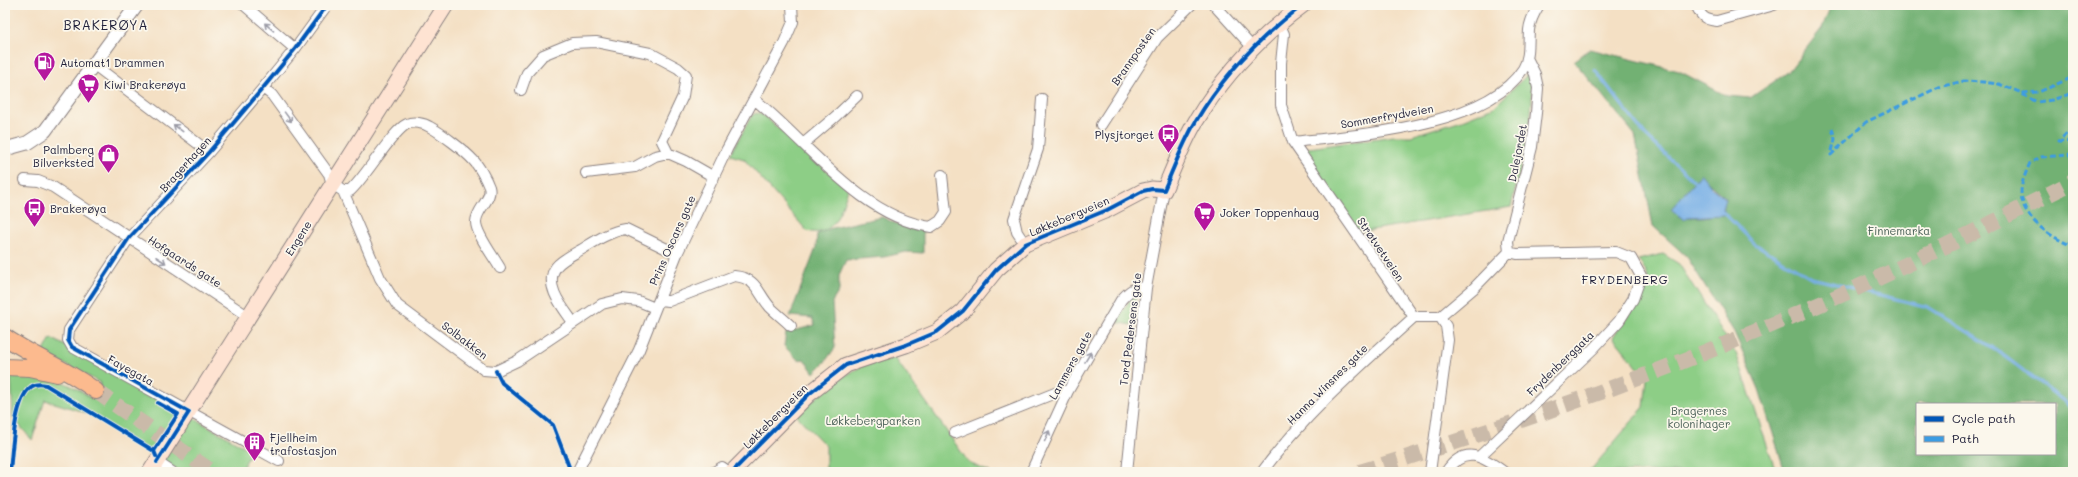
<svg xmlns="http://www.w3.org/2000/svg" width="2078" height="477" viewBox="0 0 2078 477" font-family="Mali,sans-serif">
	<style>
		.green { fill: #8dce86; stroke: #587860 }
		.forest { fill: #72b173; stroke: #4a6a57; fill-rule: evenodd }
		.water { fill: #77afe6; stroke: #4c6890 }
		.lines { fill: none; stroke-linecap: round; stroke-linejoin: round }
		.stream { stroke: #77afe6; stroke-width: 3 }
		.primary-tunnel { stroke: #cabaa9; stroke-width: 16; stroke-dasharray: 16 8; stroke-linecap: butt }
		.minor-casing { stroke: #8b8180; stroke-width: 12 }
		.tertiary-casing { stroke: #8b8180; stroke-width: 15 }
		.secondary-casing { stroke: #8b8180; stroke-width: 17 }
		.primary-casing { stroke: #8b8180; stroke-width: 18 }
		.minor { stroke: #fff; stroke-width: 10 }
		.tertiary { stroke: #fff; stroke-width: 13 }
		.secondary { stroke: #fee3d2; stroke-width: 15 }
		.primary { stroke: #fcba8e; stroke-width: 16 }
		.quiet { stroke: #3c9ce2; stroke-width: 3; stroke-dasharray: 6 3; stroke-linecap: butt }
		.cycleway-casing { stroke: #fbf7ec; stroke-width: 6 }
		.cycleway { stroke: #0057b8; stroke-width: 4 }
		.oneway { stroke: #9c9ca7 }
		.labels { text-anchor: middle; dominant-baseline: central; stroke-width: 3.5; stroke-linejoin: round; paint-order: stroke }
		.street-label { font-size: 11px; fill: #22223b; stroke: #fbf7ec }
		.poi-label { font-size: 11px; fill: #22223b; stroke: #fbf7ec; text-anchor: start }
		.park-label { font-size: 11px; fill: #475e55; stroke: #fbf7ec }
		.neighbourhood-label { font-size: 12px; letter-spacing: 1px; fill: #22223b; stroke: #fbf7ec }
		.quarter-label { font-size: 13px; letter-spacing: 1px; fill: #22223b; stroke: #fbf7ec }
	</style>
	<rect width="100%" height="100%" fill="#fbf7ec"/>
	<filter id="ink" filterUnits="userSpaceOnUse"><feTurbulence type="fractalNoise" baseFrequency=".025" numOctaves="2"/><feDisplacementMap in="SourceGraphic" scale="8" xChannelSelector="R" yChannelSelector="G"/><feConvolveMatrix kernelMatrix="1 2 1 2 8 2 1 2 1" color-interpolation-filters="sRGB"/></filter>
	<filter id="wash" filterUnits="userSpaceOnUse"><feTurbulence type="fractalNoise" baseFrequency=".012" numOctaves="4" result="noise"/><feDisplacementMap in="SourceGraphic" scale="16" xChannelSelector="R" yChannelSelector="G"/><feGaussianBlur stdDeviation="0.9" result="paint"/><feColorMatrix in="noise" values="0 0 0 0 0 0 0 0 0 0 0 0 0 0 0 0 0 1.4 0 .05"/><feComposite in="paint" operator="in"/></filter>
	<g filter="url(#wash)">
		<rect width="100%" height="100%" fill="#f4e0c4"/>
		<!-- green -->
		<path class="green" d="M1528,74C1541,100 1518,176 1511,207L1359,232L1302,149L1394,136H1411L1462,120L1494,107Z
			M757,113L763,115L848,189C841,209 835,239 807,231L744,159L730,155L752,115Z
			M1663,254L1679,264L1736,353L1776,472H1589L1644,407L1647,379L1613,337L1650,284L1646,271L1638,260Z
			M1132,297L1135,298L1136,301L1132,325L1115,322Z
			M51,338L252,451L240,472H181L90,414L45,400L32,440L13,418L11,373C43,376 64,378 91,398L101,383L43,353Z
			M895,358L969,463L990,472H826V446L796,415L836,381L864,365Z"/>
		<!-- forest -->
		<path class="forest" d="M1831,5H2073V472H1785L1759,389L1734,332L1687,257L1653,226L1635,135L1574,61L1590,49L1679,71L1727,96L1750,98L1788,72L1822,28ZM1707,182L1726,198L1723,209L1725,213L1704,217H1688ZM1917,404H2055V454H1917Z
			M882,217L899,225L923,230V253L906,252L884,257L846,260L839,275V291L832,302L835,348L824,363L814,373L804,359L798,360L784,346L786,333L815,325L812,318L790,316L816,248L817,234L832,228Z"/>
		<!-- water -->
		<path class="water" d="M1701,174L1712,188L1726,199L1723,209L1725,213L1723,215L1688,217L1684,220L1671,209Z"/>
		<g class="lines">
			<!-- stream -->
			<path class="stream" d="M2068,5L2073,10
				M1595,70L1645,135L1697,184
				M1723,212L1755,244L1812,278L1928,307L1995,349L2073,408"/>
		</g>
	</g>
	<g filter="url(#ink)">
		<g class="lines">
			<!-- primary-tunnel -->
			<path class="primary-tunnel" d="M96,391L212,472
				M1360,472C1500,429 1640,381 1776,323C1877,281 1975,232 2073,182"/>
			<defs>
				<path id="minor" d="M244,5L295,49
					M1214,5L1253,48
					M1696,5C1701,16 1704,20 1717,21L1774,5
					M1279,23L1284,34L1281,63V105L1293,142L1414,317
					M93,64L209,152
					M263,88L272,95L329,174L332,184L343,191H350C366,177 392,131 407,124C413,121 424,123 430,127C441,133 465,151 473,160C479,166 486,179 489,187C493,199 476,209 476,222C476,234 494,257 500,268
					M521,90L527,73L543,55L572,43L596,42L650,53L678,68L686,75L683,96L662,141L668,153L686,161L714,177
					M754,99C807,141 860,217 931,227L940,221L946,212L942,175
					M1101,125L1157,38L1191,5
					M1293,142C1356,135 1486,127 1523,69C1530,57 1528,44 1529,30C1530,21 1534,13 1539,5
					M803,144L836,116L857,96
					M586,173L635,167L655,156L668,153
					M25,180L38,181L53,187L249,317
					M343,191L380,278L397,305L484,370L496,371L517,361L602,304L622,299L638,301L655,308
					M1025,244L1017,232L1014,219L1038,149L1042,99
					M659,300L669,301L734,276C757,278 757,292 770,307C777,314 785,320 791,326
					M1414,317H1440L1446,326L1448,340L1430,472
					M1440,317L1473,289L1509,252L1508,241L1532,147L1536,113L1538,88L1535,74L1528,60
					M573,322C563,308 543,285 556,267C562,259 576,253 584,248C597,240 611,231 626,229L677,254
					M955,433L1060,391H1068
					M1480,456L1593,349L1619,321L1633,299L1641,276L1631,258L1616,252L1517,254L1509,252
					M279,461L72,347L68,340L69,330L129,238L209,152L263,88L295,49L327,5
					M157,462L172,472
					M577,472L639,350L677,254L727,149L784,43L793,22L792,5
					M714,472L722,467L729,472
					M1031,472L1068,391L1121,300C1129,291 1134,286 1146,288
					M1127,472L1146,288L1164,190
					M1262,472C1305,414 1360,366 1414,317
					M1446,472C1464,445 1483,456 1504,472"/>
				<path id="tertiary" d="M5,149L27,143L45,131L137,5"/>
				<path id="secondary" d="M150,472L446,5
					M732,472L809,394L846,365L906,345L937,332L963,311L996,270L1025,244L1107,210L1143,191L1152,189L1164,190C1174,167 1183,143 1196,121C1223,76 1261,36 1303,5"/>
				<path id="primary" d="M5,337C34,357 67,369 96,391
					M5,367L30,368L57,374"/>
			</defs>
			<!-- minor casing -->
			<use href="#minor" class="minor-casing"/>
			<!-- tertiary casing -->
			<use href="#tertiary" class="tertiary-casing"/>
			<!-- secondary casing -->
			<use href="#secondary" class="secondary-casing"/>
			<!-- primary casing -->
			<use href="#primary" class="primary-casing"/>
			<!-- minor -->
			<use href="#minor" class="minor"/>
			<!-- tertiary -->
			<use href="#tertiary" class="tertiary"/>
			<!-- secondary -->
			<use href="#secondary" class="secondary"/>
			<!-- primary -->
			<use href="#primary" class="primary"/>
			<!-- quiet -->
			<path class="quiet" d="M2022,94L2037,102L2052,100L2073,93
				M2073,127L2059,141L2073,142
				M1832,128L1835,139L1831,155L1866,122L1939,87L1964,81L1983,82L1999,84L2022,93L2039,92L2073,77
				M2073,152L2068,155L2041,157L2030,163C2027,170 2024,177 2022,184C2015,214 2049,237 2073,246"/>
			<defs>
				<path id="cycleway" d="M496,371L502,383L553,425L571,472
					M156,456L154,451L178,414L158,403
					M157,462L189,412L72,347L68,340L69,330L129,238L209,152L263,88L295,49L327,5
					M10,472C12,452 14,399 31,387C35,384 41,384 46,385L154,451
					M732,472L809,394L846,365L906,345L937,332L963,311L996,270L1025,244L1107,210L1143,191L1152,189L1164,190C1174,167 1183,143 1196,121C1223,76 1261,36 1303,5"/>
			</defs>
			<!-- cycleway casing -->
			<use href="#cycleway" class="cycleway-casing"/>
			<!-- cycleway -->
			<use href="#cycleway" class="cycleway"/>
		</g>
		<!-- one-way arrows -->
		<defs><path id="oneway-shaft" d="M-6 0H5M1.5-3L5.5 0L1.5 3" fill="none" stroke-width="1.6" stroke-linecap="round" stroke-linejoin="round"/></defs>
		<g class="oneway">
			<use href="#oneway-shaft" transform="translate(269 27) rotate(-139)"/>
			<use href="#oneway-shaft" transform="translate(288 117) rotate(54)"/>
			<use href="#oneway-shaft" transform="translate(178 128) rotate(-143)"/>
			<use href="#oneway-shaft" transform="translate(161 260) rotate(33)"/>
			<use href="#oneway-shaft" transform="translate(1088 357) rotate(-59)"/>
			<use href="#oneway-shaft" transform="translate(1047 436) rotate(-66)"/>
		</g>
	</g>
	<!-- icons -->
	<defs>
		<symbol id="fuel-pin" viewBox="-11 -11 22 30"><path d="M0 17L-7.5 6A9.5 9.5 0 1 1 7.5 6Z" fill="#b5179e" stroke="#fbf7ec"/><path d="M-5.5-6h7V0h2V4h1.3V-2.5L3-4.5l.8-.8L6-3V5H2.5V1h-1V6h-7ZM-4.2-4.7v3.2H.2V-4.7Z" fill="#fff"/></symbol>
		<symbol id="supermarket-pin" viewBox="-11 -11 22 30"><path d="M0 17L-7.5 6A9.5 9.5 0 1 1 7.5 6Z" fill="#b5179e" stroke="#fbf7ec"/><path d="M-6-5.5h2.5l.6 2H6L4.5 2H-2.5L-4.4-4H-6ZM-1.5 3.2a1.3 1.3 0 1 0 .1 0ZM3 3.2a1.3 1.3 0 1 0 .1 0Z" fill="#fff"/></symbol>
		<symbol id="bus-pin" viewBox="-11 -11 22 30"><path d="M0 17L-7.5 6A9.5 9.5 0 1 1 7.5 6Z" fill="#b5179e" stroke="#fbf7ec"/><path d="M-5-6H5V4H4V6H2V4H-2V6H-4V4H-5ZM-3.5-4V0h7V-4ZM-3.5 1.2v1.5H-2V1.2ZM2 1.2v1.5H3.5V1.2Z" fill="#fff"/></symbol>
		<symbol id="shop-pin" viewBox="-11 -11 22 30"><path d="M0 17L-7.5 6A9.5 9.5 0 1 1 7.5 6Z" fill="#b5179e" stroke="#fbf7ec"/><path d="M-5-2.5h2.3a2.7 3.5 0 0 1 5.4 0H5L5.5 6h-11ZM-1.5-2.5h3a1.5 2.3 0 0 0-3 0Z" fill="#fff"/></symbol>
		<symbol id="building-pin" viewBox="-11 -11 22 30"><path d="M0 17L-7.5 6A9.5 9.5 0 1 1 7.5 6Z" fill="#b5179e" stroke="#fbf7ec"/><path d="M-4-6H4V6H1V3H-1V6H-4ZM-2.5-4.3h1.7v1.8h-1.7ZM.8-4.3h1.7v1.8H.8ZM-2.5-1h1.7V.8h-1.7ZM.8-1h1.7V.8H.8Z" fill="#fff"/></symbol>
	</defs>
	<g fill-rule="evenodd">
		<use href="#fuel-pin" x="32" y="50" width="25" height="34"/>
		<use href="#supermarket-pin" x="76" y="72" width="25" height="34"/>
		<use href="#bus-pin" x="1156" y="122" width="25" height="34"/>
		<use href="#shop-pin" x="96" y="142" width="25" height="34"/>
		<use href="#bus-pin" x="22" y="196" width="25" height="34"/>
		<use href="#supermarket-pin" x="1192" y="200" width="25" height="34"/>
		<use href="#building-pin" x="242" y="430" width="25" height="34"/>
	</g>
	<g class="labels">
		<!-- street labels -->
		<g class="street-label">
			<text transform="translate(1133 56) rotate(-55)">Brannposten</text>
			<text transform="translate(1387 116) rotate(-10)">Sommerfrydveien</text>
			<text transform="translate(1517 153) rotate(-79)">Dalejordet</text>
			<text transform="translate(185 164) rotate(-48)">Bragerhagen</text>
			<text transform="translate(1069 216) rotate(-23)">Løkkebergveien</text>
			<text transform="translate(298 238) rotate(-58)">Engene</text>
			<text transform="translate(672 240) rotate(-66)">Prins Oscars gate</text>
			<text transform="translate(1381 249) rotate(56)">Strøtvetveien</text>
			<text transform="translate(185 261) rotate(33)">Hofgaards gate</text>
			<text transform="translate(1130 329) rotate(-83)">Tord Pedersens gate</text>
			<text transform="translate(465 340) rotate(37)">Solbakken</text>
			<text transform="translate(1560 363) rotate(-44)">Frydenberggata</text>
			<text transform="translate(1070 365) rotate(-61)">Lammers gate</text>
			<text transform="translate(131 370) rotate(29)">Fayegata</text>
			<text transform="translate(1327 384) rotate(-45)">Hanna Winsnes gate</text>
			<text transform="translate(775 416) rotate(-45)">Løkkebergveien</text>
		</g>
		<!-- poi labels -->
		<g class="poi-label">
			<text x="60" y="62">Automat1 Drammen</text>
			<text x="104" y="84">Kiwi Brakerøya</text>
			<text x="1154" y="134" text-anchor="end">Plysjtorget</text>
			<text x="94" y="149" text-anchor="end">Palmberg<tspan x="94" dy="13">Bilverksted</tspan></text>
			<text x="50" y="208">Brakerøya</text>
			<text x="1220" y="212">Joker Toppenhaug</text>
			<text x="270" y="437">Fjellheim<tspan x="270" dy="13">trafostasjon</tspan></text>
		</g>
		<!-- park labels -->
		<g class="park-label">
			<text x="1899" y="230">Finnemarka</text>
			<text x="1699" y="410">Bragernes<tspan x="1699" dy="13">kolonihager</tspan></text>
			<text x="873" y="420">Løkkebergparken</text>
		</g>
		<!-- neighbourhood labels -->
		<g class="neighbourhood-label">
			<text x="1625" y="279">FRYDENBERG</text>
		</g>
		<!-- quarter labels -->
		<g class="quarter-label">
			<text x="106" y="24">BRAKERØYA</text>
		</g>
	</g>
	<!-- margin -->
	<rect width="2078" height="477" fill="none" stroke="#fbf7ec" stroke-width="20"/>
	<!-- legend -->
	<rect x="1916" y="403" width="140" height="52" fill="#fbf7ec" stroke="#a4a2a5"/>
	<rect x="1924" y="416" width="20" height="6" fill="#0057b8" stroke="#a4a2a5"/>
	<text x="1952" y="423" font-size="12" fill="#22223b">Cycle path</text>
	<rect x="1924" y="436" width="20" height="6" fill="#3c9ce2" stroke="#a4a2a5"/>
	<text x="1952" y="443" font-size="12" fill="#22223b">Path</text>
</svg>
